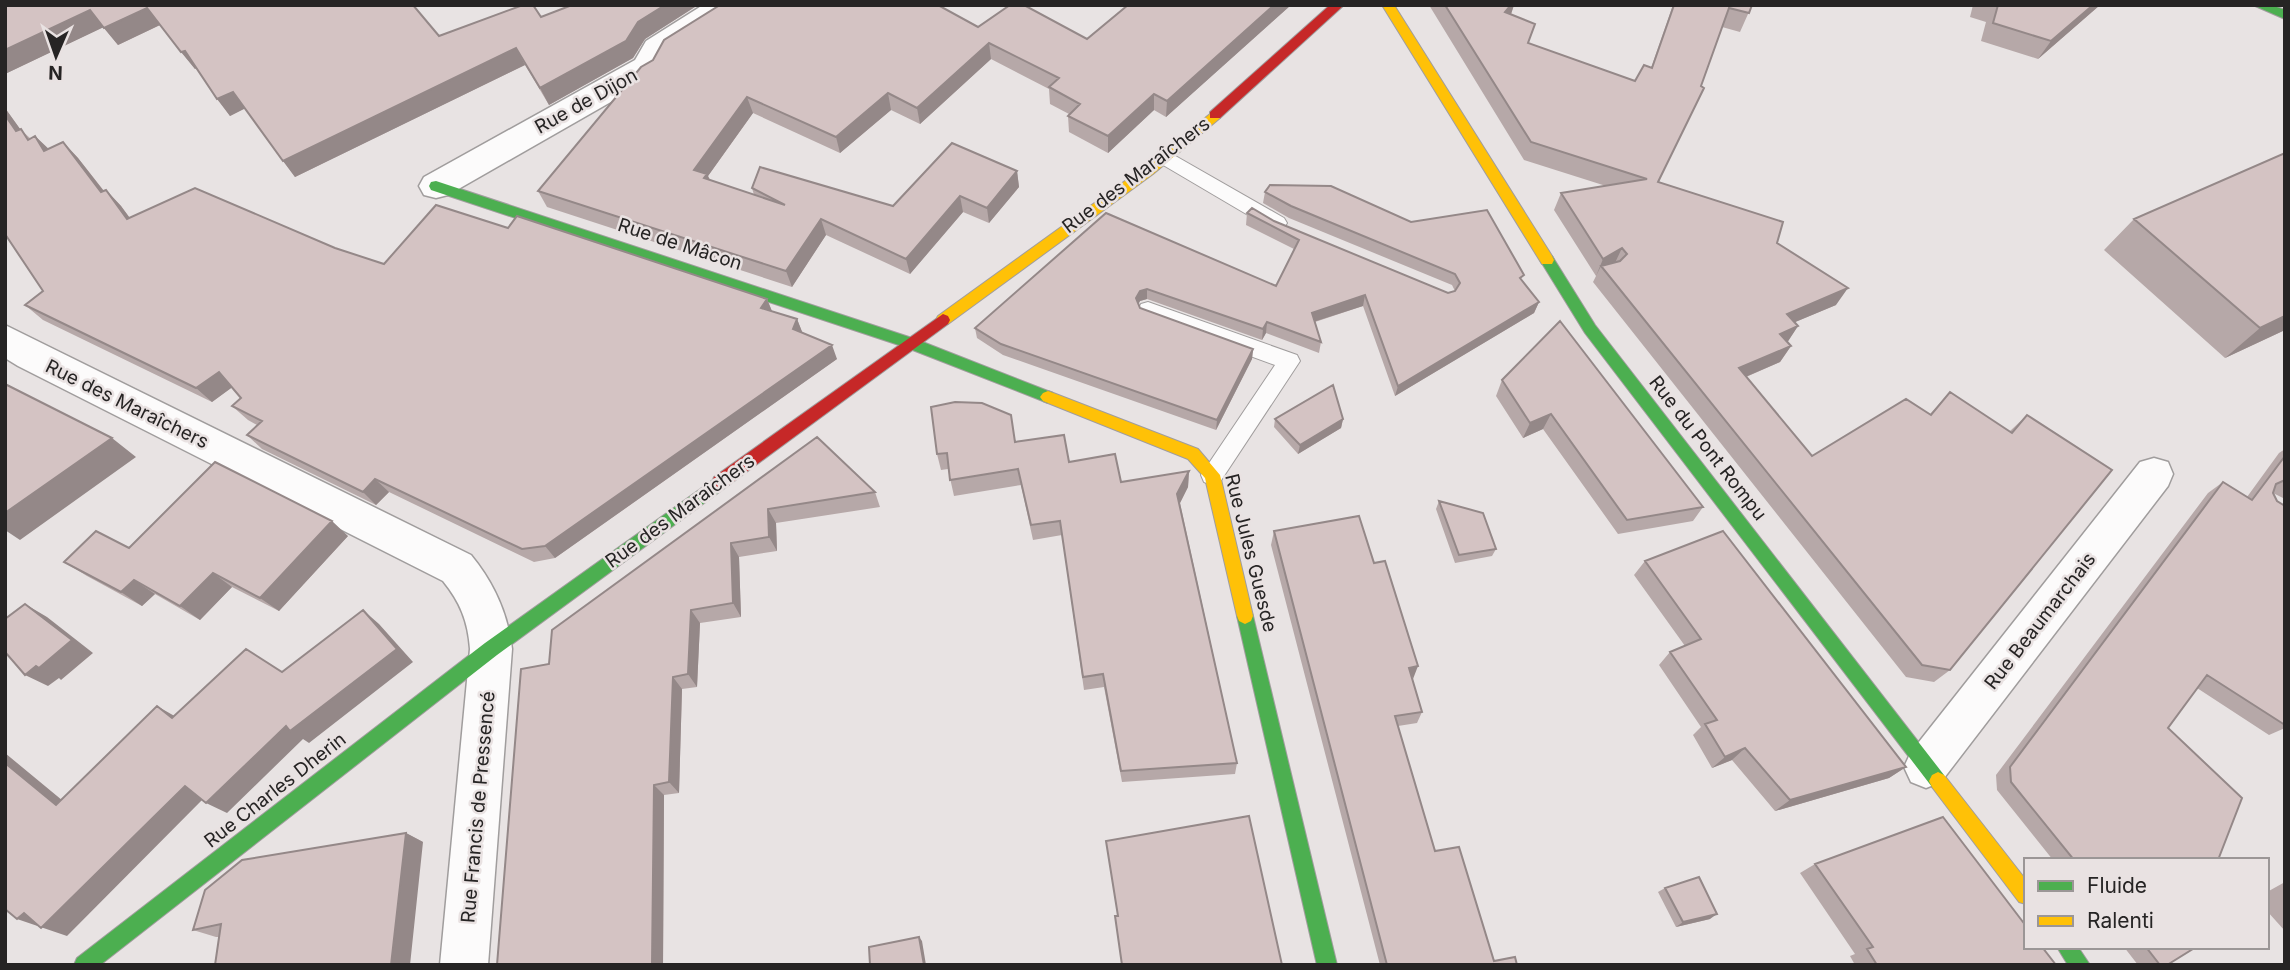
<svg xmlns="http://www.w3.org/2000/svg" width="2290" height="970" viewBox="0 0 2290 970" font-family="Inter,sans-serif">
	<style>
		.lines { fill: none; stroke-linecap: round; stroke-linejoin: round }
		.lane-casing { stroke: #a09d9d; stroke-width: 2 }
		.street-casing { stroke: #a09d9d; stroke-width: 3 }
		.fast-casing { stroke: #a09d9d; stroke-width: 2 }
		.slow-casing { stroke: #a09d9d; stroke-width: 2 }
		.jam-casing { stroke: #a09d9d; stroke-width: 2 }
		.lane { fill: #fcfbfb; fill-rule: evenodd }
		.street { fill: #fcfbfb; fill-rule: evenodd }
		.fast { fill: #4caf50; fill-rule: evenodd }
		.slow { fill: #ffc107; fill-rule: evenodd }
		.jam { fill: #c62828; fill-rule: evenodd }
		.wall { fill: #b6a8a8 }
		.shaded-wall { fill: #948888 }
		.building { fill: #d4c3c3; stroke: #948888; stroke-width: 2 }
		.labels { text-anchor: middle; dominant-baseline: central; stroke-width: 5; stroke-linejoin: round; paint-order: stroke }
		.street-label { font-size: 19px; fill: #262424; stroke: #e9e2e2 }
	</style>
	<rect width="100%" height="100%" fill="#e8e3e3"/>
	<g class="lines">
		<defs>
			<path id="lane" d="M1165,150L1284,218L1287,223L1284,228L1277,231L1270,228L1158,162L1155,157L1158,152Z
				M1148,302L1297,355L1300,361L1220,482L1212,485L1204,482L1201,475L1275,365L1141,316L1138,310L1141,304Z"/>
			<path id="street" d="M703,5H740L736,12L669,55L658,75L448,195L436,198L424,195L419,186L424,177L635,60L646,41Z
				M5,325L471,555C494,583 508,614 512,649L488,965H440L470,649C468,621 460,602 443,581L18,366L5,358Z
				M2154,458L2168,462L2173,474L2168,486L1941,782L1926,788L1911,782L1904,767L1911,752L2140,462Z"/>
			<path id="fast" d="M2253,5H2271L2285,10V19Z
				M436,181L915,339L1053,393L1056,397L1053,401L1048,403L905,347L431,190L429,186L431,182Z
				M1547,255L1552,256L1595,325L1944,775L1947,781L1944,787L1938,790L1932,787L1585,333L1540,260Z
				M720,475L726,477L728,482L726,487L497,655L100,965H74L77,958L485,643Z
				M1245,608L1251,611L1253,616L1337,965H1317L1237,616L1239,611Z
				M2057,947H2078L2090,965H2068Z"/>
			<path id="slow" d="M1382,5H1394L1552,256L1554,260L1552,264H1542Z
				M1215,110L1220,112V118L1153,174L948,324H938L936,320L938,316L1143,168Z
				M1048,391L1198,449L1220,475L1253,616L1251,621L1245,624L1239,621L1237,616L1205,478L1188,459L1043,401L1040,397L1043,393Z
				M1938,772L1944,775L2026,880V904L2019,902L1932,787L1929,781L1932,775Z"/>
			<path id="jam" d="M1330,5H1344L1220,118H1210V112Z
				M943,314L948,316L950,320L948,324L726,487L720,489L714,487L712,482L714,477Z"/>
		</defs>
		<!-- lane casing -->
		<use href="#lane" class="lane-casing"/>
		<!-- street casing -->
		<use href="#street" class="street-casing"/>
		<!-- fast casing -->
		<use href="#fast" class="fast-casing"/>
		<!-- slow casing -->
		<use href="#slow" class="slow-casing"/>
		<!-- jam casing -->
		<use href="#jam" class="jam-casing"/>
		<!-- lane -->
		<use href="#lane" class="lane"/>
		<!-- street -->
		<use href="#street" class="street"/>
		<!-- fast -->
		<use href="#fast" class="fast"/>
		<!-- slow -->
		<use href="#slow" class="slow"/>
		<!-- jam -->
		<use href="#jam" class="jam"/>
	</g>
	<!-- wall -->
	<path class="wall" d="M5,5L439,36L541,17L572,5H698L645,39L633,58L549,105L525,65L295,177L245,108L230,116L196,68L195,69L160,25L118,45L103,27L5,74Z
		M1291,5L1166,117L1154,110L1108,153L1069,132L1068,116L1069,114L1050,104L1049,89L991,59L920,124L891,110L840,153L753,113L708,176L710,180L754,195L752,188L893,206L1017,171L1019,187L989,223L963,212L910,274L826,235L792,287L547,207L538,191L653,60L978,27L1087,39Z
		M1429,5H1514L1511,14L1528,43L1635,81L1651,68L1673,5H1752L1740,32L1722,27L1658,182L1777,243L1836,305L1795,322L1798,326L1787,342L1791,346L1780,362L1746,377L1812,456L1930,414L1950,392L2009,432L2027,415L1950,670L1934,682L1906,677L1593,282L1596,276L1554,210L1561,193L1606,186L1524,160Z
		M1973,5H2100L2038,59L1981,41L1986,22L1970,17Z
		M5,108L20,129L31,139L35,136L48,149L63,142L78,158L104,191L106,190L121,206L130,218L335,248L384,264L508,228L767,299L772,311L797,319L802,332L837,359L555,558L534,562L389,492L376,505L262,449L247,435L257,425L248,420L232,406L241,398L232,387L212,402L43,320L25,305L43,291L5,234Z
		M1265,192L1522,280L1539,302L1534,313L1395,396L1363,306L1315,322L1321,342L1319,353L1266,333L1262,340L1147,299L1140,301L1138,304L1140,308L1253,349L1252,359L1216,430L1003,355L977,338L975,328L1106,213L1276,286L1294,249L1246,225L1247,213L1274,221L1448,293L1455,291L1452,285L1289,218L1263,203Z
		M2134,219L2285,330L2225,358L2104,250Z
		M1502,380L1703,507L1693,521L1618,534L1543,429L1523,438L1496,396Z
		M1275,419H1343L1341,428L1298,454L1274,427Z
		M817,437L875,492L880,507L776,523L777,551L739,557L741,617L700,623L697,687L682,689L679,793L664,795L663,965L549,664Z
		M1015,442L1121,482L1189,471L1188,487L1180,503L1237,763L1235,774L1122,782L1104,687L1084,690L1062,535L1033,540L1021,485L954,496L948,469L941,470L937,454Z
		M2285,449V499L2273,493L2277,501L2285,506V728L2269,735L2197,688L2168,728L2218,860H2053L1997,790L1996,775L2208,493L2223,482L2247,497L2279,453Z
		M1439,501L1496,549L1492,556L1455,563L1436,509Z
		M1274,531L1412,679L1422,712L1417,723L1398,726L1435,851L1494,961L1517,965H1380L1271,545Z
		M348,536L279,611L232,587L200,620L155,594L142,606L87,576L64,562L129,548Z
		M1645,561L1906,767L1889,778L1775,811L1732,760L1712,768L1693,735L1701,727L1659,665L1670,652L1685,646L1634,575Z
		M406,833L423,842L219,937H216L193,930Z
		M1815,864L2056,965H1855L1850,956L1855,954L1800,873Z
		M2285,882V931L2267,911V892Z
		M1665,888L1710,919L1676,927L1658,892Z
		M2124,947H2196L2167,965H2138Z"/>
	<!-- shaded-wall -->
	<path class="shaded-wall" d="M665,5H698L645,39L633,58L549,105L540,88L638,22Z
		M1274,5H1291L1166,117L1167,101Z
		M1511,5H1514L1510,17L1505,12Z
		M2093,5H2100L2038,59L2051,41Z
		M147,8L160,25L118,45L104,28Z
		M90,10L104,27L5,74V50Z
		M989,43L991,59L920,124L917,108Z
		M516,48L525,65L295,177L283,161Z
		M185,51L198,67L195,69L181,52Z
		M233,92L246,108L230,116L217,99Z
		M888,93L891,110L840,153L836,137Z
		M1154,94V110L1108,153V136Z
		M747,97L753,113L708,176L714,190L694,170Z
		M5,108L33,147L16,131L5,115Z
		M35,136L52,152L44,151Z
		M63,142L78,158L117,208L101,192Z
		M1017,171L1019,187L989,223L987,208Z
		M106,190L121,206L142,235L127,219Z
		M960,196L963,212L910,274L906,259Z
		M821,219L826,235L792,287L786,271Z
		M1622,248L1614,265L1601,266L1596,276L1603,259Z
		M1848,288L1836,305L1776,330L1787,314Z
		M1147,289V299L1140,301L1136,309V298L1140,291Z
		M1365,295L1363,306L1310,323L1312,313Z
		M767,299L773,314L761,308Z
		M1539,302L1534,313L1395,396L1398,386Z
		M2285,316V330L2225,358L2260,328Z
		M797,319L803,334L793,329Z
		M1267,322L1266,333L1262,340L1263,329Z
		M1798,326L1787,343L1780,334Z
		M832,345L837,359L555,558L545,546Z
		M1791,346L1780,362L1729,384L1739,368Z
		M1253,349L1252,359L1216,430L1217,420Z
		M219,372L234,386L212,402L196,388Z
		M1551,414L1543,429L1523,438L1530,423Z
		M1343,419L1341,428L1298,454L1300,445Z
		M112,438L136,457L20,540L5,530V513Z
		M1189,471L1188,487L1177,509V494Z
		M375,479L389,492L376,505L363,492Z
		M768,509L776,523L777,551L769,537Z
		M332,521L348,536L279,611L260,598Z
		M731,543L739,557L741,617L733,603Z
		M213,573L232,587L200,620L180,606Z
		M134,580L155,594L142,606L121,592Z
		M25,604L47,617L93,653L61,680L59,678L48,686L25,675Z
		M363,610L379,624L413,662L309,743L303,739L227,813L206,803Z
		M691,610L700,623L697,687L688,674Z
		M1418,666L1413,679L1409,668Z
		M673,677L682,689L679,793L669,782Z
		M157,706L178,718H172Z
		M1745,748L1732,760L1712,768L1725,757Z
		M5,753L80,815L56,805L5,763Z
		M1906,767L1889,778L1775,811L1790,800Z
		M654,785L664,795L663,965H652Z
		M185,786L206,796L67,936L17,919L24,913Z
		M406,833L423,842L410,965H391Z
		M1717,914L1710,919L1676,927L1683,922Z
		M919,937L922,941L926,965H924Z"/>
	<!-- building -->
	<path class="building" d="M5,5H413L439,36L523,5H533L541,17L572,5H665L638,22L626,41L540,88L516,48L283,161L233,92L217,99L185,51L181,52L147,8L104,28L90,10L5,50Z
		M720,5H938L978,27L1010,5H1024L1087,39L1128,5H1274L1167,101L1154,94L1108,136L1068,116L1080,104L1049,87L1059,78L989,43L917,108L888,93L836,137L747,97L694,170L707,174L704,178L785,205L752,188L760,167L893,206L952,143L1017,171L987,208L960,196L906,259L821,219L786,271L538,191L641,67L653,60L664,40Z
		M1445,5H1511L1505,12L1535,24L1528,43L1635,81L1644,65L1652,68L1674,5H1752L1749,13L1729,8L1701,86L1704,88L1658,182L1783,222L1777,243L1848,288L1787,314L1798,326L1780,334L1791,346L1739,368L1812,456L1906,399L1931,415L1950,392L2012,433L2027,415L2112,470L1950,670L1922,665L1601,266L1620,261L1627,254L1622,248L1603,259L1561,193L1647,179L1531,142Z
		M1998,5H2093L2051,41L1993,23Z
		M5,115L16,131L21,129L28,140L35,136L44,151L63,142L101,192L106,190L127,219L195,188L335,248L384,264L436,205L508,228L517,216L767,299L761,308L797,319L793,329L832,345L545,546L522,549L375,479L363,492L247,435L262,421L232,406L241,398L219,372L196,388L25,305L43,291L5,234Z
		M2285,153V316L2260,328L2134,219Z
		M1270,185L1331,186L1411,222L1487,210L1524,275L1520,278L1539,302L1398,386L1365,295L1312,313L1321,342L1267,322L1263,329L1147,289L1140,291L1136,298L1140,308L1253,349L1217,420L1001,344L975,328L1106,213L1276,286L1299,240L1247,213L1252,208L1274,221L1448,293L1455,291L1460,283L1455,274L1291,206L1265,192Z
		M1560,321L1703,507L1627,520L1551,414L1530,423L1502,380Z
		M5,384L112,438L5,513Z
		M1333,385L1343,419L1300,445L1275,419Z
		M955,402L982,403L1011,415L1015,442L1064,435L1069,462L1115,454L1121,482L1189,471L1177,494L1237,763L1121,771L1103,674L1083,677L1060,521L1031,525L1018,469L950,480L947,453L937,454L931,407Z
		M817,437L875,492L768,509L769,537L731,543L733,603L691,610L688,674L673,677L669,782L654,785L652,965H497L521,669L549,664L552,630Z
		M2285,456V480L2276,484L2273,493L2277,501L2285,506V725L2207,675L2168,728L2242,798L2218,860H2074L2011,782L2010,767L2223,482L2252,500Z
		M215,462L332,521L260,598L213,573L180,606L134,580L121,592L64,562L96,531L129,548Z
		M1439,501L1483,513L1496,549L1459,555Z
		M1359,516L1374,563L1385,561L1418,666L1409,668L1422,712L1395,716L1435,851L1459,847L1494,961L1515,957L1517,965H1387L1274,531Z
		M1723,531L1906,767L1790,800L1745,748L1725,757L1705,724L1717,720L1670,652L1701,639L1645,561Z
		M25,604L72,640L39,668L36,666L25,675L5,652V619Z
		M363,610L397,649L290,731L286,726L206,803L185,786L41,928L24,913L17,919L5,909V763L56,805L157,706L172,718L246,649L282,672Z
		M1249,816L1282,965H1122L1115,916H1118L1106,841Z
		M1943,817L2026,926V947H2042L2056,965H1877L1867,949L1873,947L1815,864Z
		M406,833L391,965H215L221,924L193,930L205,890L242,860Z
		M1699,877L1717,914L1683,922L1665,888Z
		M919,937L924,965H870L869,947Z
		M2146,947H2196L2167,965H2160Z"/>
	<g class="labels">
		<!-- street labels -->
		<g class="street-label">
			<text transform="translate(586 101) rotate(-29)">Rue de Dijon</text>
			<text transform="translate(1136 175) rotate(-37)">Rue des Maraîchers</text>
			<text transform="translate(680 244) rotate(18)">Rue de Mâcon</text>
			<text transform="translate(127 404) rotate(26)">Rue des Maraîchers</text>
			<text transform="translate(1708 448) rotate(52)">Rue du Pont Rompu</text>
			<text transform="translate(680 511) rotate(-36)">Rue des Maraîchers</text>
			<text transform="translate(1251 553) rotate(76)">Rue Jules Guesde</text>
			<text transform="translate(2040 621) rotate(-52)">Rue Beaumarchais</text>
			<text transform="translate(275 790) rotate(-38)">Rue Charles Dherin</text>
			<text transform="translate(478 807) rotate(-85)">Rue Francis de Pressencé</text>
		</g>
	</g>
	<!-- border -->
	<rect width="2290" height="970" fill="none" stroke="#262424" stroke-width="14"/>
	<!-- legend -->
	<rect x="2024" y="858" width="245" height="91" fill="#e9e2e2" stroke="#9b9696" stroke-width="2"/>
	<rect x="2038" y="881" width="35" height="10" fill="#4caf50" stroke="#9b9696" stroke-width="2"/>
	<text x="2087" y="893" font-size="21" fill="#262424">Fluide</text>
	<rect x="2038" y="916" width="35" height="10" fill="#ffc107" stroke="#9b9696" stroke-width="2"/>
	<text x="2087" y="928" font-size="21" fill="#262424">Ralenti</text>
	<!-- north arrow -->
	<g transform="translate(56 56) rotate(182)" stroke="#e9e2e2" stroke-width="5" paint-order="stroke">
	<path d="M0-5L12 26L0 18L-12 26Z" fill="#262424"/>
	<text y="-10" font-size="19" font-weight="bold" text-anchor="middle" fill="#262424">N</text>
	</g>
</svg>
